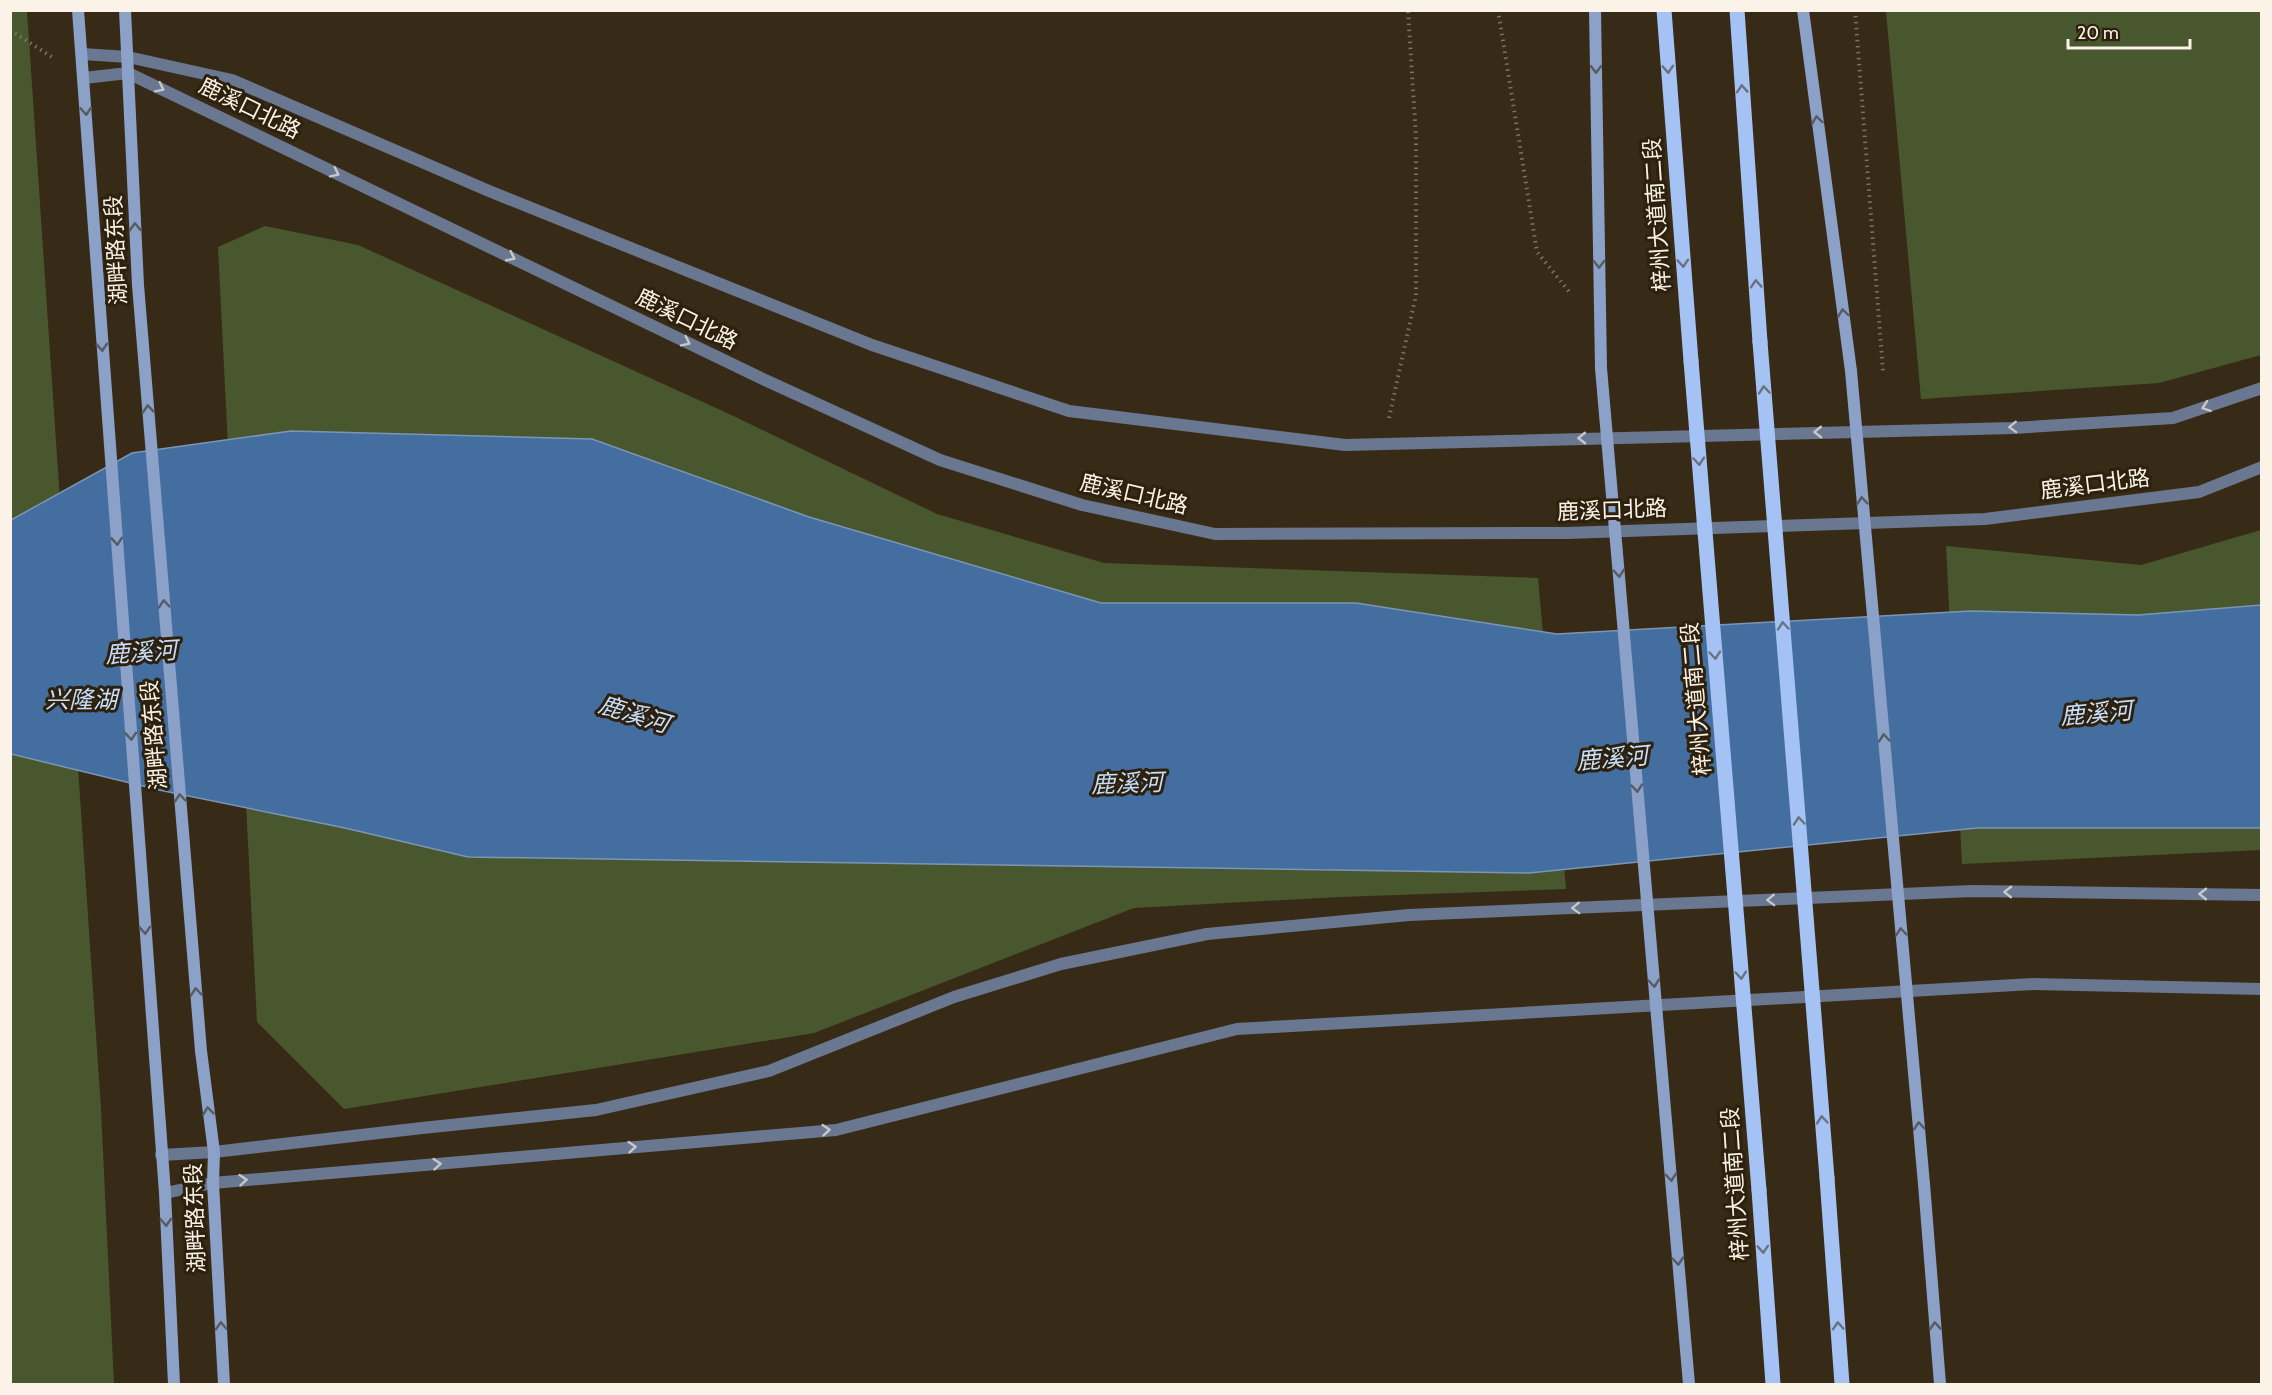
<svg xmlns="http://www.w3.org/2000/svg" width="2272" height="1395" viewBox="0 0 2272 1395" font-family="Cabin,'Noto Sans SC',sans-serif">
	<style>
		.green { fill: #49572f }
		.water { fill: #446ea0; stroke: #7b96b5; stroke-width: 1.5 }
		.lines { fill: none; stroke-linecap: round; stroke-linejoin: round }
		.path { stroke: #7d7261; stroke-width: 4; stroke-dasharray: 1.5 4.5; stroke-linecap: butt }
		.minor { stroke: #6a7790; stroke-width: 12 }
		.secondary { stroke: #8ba1c8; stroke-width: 12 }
		.primary { stroke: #a5c2f4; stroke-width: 15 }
		.secondary-bridge { stroke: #8ba1c8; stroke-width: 12 }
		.primary-bridge { stroke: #a5c2f4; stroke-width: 15 }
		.oneway { stroke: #575b62 }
		.oneway2 { stroke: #697281 }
		.oneway3 { stroke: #c8c8c9 }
		.labels { text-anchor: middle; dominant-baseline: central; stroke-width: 6; stroke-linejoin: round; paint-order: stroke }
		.street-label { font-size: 22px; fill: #fbf3e7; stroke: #2d210e }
		.water-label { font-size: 24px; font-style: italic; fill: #c6defc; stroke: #2d210e }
	</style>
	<rect width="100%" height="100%" fill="#372b17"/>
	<!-- green -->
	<path class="green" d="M10,11H27L101,1109L114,1384H11Z
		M1886,11H2261V355L2159,383L1921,399Z
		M265,226L358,245L727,413L937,514L1104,563L1538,578L1566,889L1339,897L1134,908L814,1033L344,1109L257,1022L218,247Z
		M2261,530V850L1962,864L1946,546L2141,565Z"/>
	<!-- water -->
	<path class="water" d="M291,431L592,439L809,517L1101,603H1356L1557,634L1971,611L2138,615L2261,605V828H1977L1529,873L468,857L345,828L159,790L11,754V520L132,453Z"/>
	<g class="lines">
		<!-- path -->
		<path class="path" d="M1498,10L1537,252L1571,294
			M1855,10L1883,371
			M10,30L55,59
			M1389,418L1416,295V137L1408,10"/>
		<!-- minor -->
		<path class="minor" d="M82,54L128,57L232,80L489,191L872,345L1069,411L1345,445L2013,428L2173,418L2262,388
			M84,78L128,73L765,380L940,460L1082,505L1215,534L1567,533L1985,519L2199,492L2262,467
			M161,1155L214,1152L422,1128L596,1110L769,1071L954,997L1061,964L1207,934L1409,915L1972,891L2262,895
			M165,1193L213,1183L836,1130L1237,1029L2033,984L2262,989"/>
		<!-- secondary -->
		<path class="secondary" d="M78,10L165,1193L174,1384
			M125,10L138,285L201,1051L214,1152L213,1183L224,1384
			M1595,10L1601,368
			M1803,10L1851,371
			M1924,1184L1940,1384
			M1673,1202L1689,1384"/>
		<!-- primary -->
		<path class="primary" d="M1664,10L1691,361
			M1737,10L1760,342
			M1827,1178L1842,1384
			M1759,1190L1773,1384"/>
		<!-- secondary-bridge -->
		<path class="secondary-bridge" d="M1601,368L1673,1202
			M1851,371L1924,1184"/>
		<!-- primary-bridge -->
		<path class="primary-bridge" d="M1760,342L1827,1178
			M1691,361L1759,1190"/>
	</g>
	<!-- one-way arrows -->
	<defs><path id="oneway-chevron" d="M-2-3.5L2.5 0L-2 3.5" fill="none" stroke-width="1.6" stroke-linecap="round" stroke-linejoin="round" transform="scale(1.5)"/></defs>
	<g class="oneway">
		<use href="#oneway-chevron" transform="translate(1596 69) rotate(89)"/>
		<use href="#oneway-chevron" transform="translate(86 111) rotate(86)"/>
		<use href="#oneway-chevron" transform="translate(1817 120) rotate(-98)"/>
		<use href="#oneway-chevron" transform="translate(135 227) rotate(-92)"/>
		<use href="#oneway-chevron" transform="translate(1599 264) rotate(89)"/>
		<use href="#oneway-chevron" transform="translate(1843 313) rotate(-98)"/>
		<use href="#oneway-chevron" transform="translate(102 347) rotate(86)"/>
		<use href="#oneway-chevron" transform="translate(148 409) rotate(-95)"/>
		<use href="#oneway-chevron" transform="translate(1862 501) rotate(-95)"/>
		<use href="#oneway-chevron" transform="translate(117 541) rotate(86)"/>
		<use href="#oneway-chevron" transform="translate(1619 573) rotate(85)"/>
		<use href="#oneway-chevron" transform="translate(164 604) rotate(-95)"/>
		<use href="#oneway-chevron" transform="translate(131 736) rotate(86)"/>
		<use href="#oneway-chevron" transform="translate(1884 738) rotate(-95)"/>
		<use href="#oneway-chevron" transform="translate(1637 788) rotate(85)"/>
		<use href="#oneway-chevron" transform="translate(180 798) rotate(-95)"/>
		<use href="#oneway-chevron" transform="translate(145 930) rotate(86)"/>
		<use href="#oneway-chevron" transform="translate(1901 932) rotate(-95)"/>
		<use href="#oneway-chevron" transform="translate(1654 983) rotate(85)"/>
		<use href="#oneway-chevron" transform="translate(196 992) rotate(-95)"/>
		<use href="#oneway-chevron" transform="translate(208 1111) rotate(-97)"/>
		<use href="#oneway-chevron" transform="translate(1919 1126) rotate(-95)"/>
		<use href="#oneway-chevron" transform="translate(1671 1177) rotate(85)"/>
		<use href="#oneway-chevron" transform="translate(166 1222) rotate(87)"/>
		<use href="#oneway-chevron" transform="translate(1678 1261) rotate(85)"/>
		<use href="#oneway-chevron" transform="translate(221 1326) rotate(-93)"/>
		<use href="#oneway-chevron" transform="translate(1935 1326) rotate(-94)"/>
	</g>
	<g class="oneway2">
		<use href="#oneway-chevron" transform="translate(1668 69) rotate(86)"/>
		<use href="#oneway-chevron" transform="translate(1742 89) rotate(-94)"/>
		<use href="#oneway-chevron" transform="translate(1683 263) rotate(86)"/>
		<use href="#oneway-chevron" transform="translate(1756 284) rotate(-94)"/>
		<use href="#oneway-chevron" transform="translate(1764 390) rotate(-95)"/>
		<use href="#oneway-chevron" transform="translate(1699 461) rotate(85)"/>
		<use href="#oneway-chevron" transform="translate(1783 626) rotate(-95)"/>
		<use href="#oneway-chevron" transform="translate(1715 655) rotate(85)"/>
		<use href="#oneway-chevron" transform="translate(1799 821) rotate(-95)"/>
		<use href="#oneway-chevron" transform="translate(1741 975) rotate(85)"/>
		<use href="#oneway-chevron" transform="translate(1822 1120) rotate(-95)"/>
		<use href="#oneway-chevron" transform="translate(1763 1249) rotate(86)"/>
		<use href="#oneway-chevron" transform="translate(1838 1326) rotate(-94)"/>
	</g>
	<g class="oneway3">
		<use href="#oneway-chevron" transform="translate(160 88) rotate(26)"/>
		<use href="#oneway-chevron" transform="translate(335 173) rotate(26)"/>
		<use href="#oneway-chevron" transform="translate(511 257) rotate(26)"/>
		<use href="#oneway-chevron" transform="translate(686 342) rotate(26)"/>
		<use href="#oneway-chevron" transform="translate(2206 407) rotate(161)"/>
		<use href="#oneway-chevron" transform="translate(2013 427) rotate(178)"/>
		<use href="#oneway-chevron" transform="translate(1818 432) rotate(179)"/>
		<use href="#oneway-chevron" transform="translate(1582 438) rotate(179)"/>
		<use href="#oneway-chevron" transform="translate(2008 892) rotate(-179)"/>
		<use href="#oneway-chevron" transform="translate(2203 894) rotate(-179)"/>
		<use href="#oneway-chevron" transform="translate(1771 900) rotate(178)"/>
		<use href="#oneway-chevron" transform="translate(1576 908) rotate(178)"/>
		<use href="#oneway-chevron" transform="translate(826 1130) rotate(-5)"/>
		<use href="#oneway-chevron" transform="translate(632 1147) rotate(-5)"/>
		<use href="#oneway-chevron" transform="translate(437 1164) rotate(-5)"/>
		<use href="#oneway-chevron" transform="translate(243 1180) rotate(-5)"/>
	</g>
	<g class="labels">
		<!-- street labels -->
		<g class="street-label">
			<text transform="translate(250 108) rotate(26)">鹿溪口北路</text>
			<text transform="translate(1657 215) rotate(-94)">梓州大道南二段</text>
			<text transform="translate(116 250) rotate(-93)">湖畔路东段</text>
			<text transform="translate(687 319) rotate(26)">鹿溪口北路</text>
			<text transform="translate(2095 484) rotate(-7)">鹿溪口北路</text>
			<text transform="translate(1134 494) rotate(13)">鹿溪口北路</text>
			<text transform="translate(1612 510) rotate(-2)">鹿溪口北路</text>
			<text transform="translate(1696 699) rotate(-95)">梓州大道南二段</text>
			<text transform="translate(154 735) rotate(-95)">湖畔路东段</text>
			<text transform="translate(1735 1184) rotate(-94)">梓州大道南二段</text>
			<text transform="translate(195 1218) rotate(-92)">湖畔路东段</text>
		</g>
		<!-- water labels -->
		<g class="water-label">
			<text transform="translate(141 652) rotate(-4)">鹿溪河</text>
			<text x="81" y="699">兴隆湖</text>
			<text transform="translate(2096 713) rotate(-5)">鹿溪河</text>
			<text transform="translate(634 714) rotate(17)">鹿溪河</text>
			<text transform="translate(1612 758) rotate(-5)">鹿溪河</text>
			<text transform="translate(1127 783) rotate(-2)">鹿溪河</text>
		</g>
	</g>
	<!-- border -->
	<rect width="2272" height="1395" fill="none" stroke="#fbf3e7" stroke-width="24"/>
	<!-- scale -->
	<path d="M2068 39v9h122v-9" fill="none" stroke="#fbf3e7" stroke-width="3"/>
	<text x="2077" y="39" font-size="18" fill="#fbf3e7" stroke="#2d210e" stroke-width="4.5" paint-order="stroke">20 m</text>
</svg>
